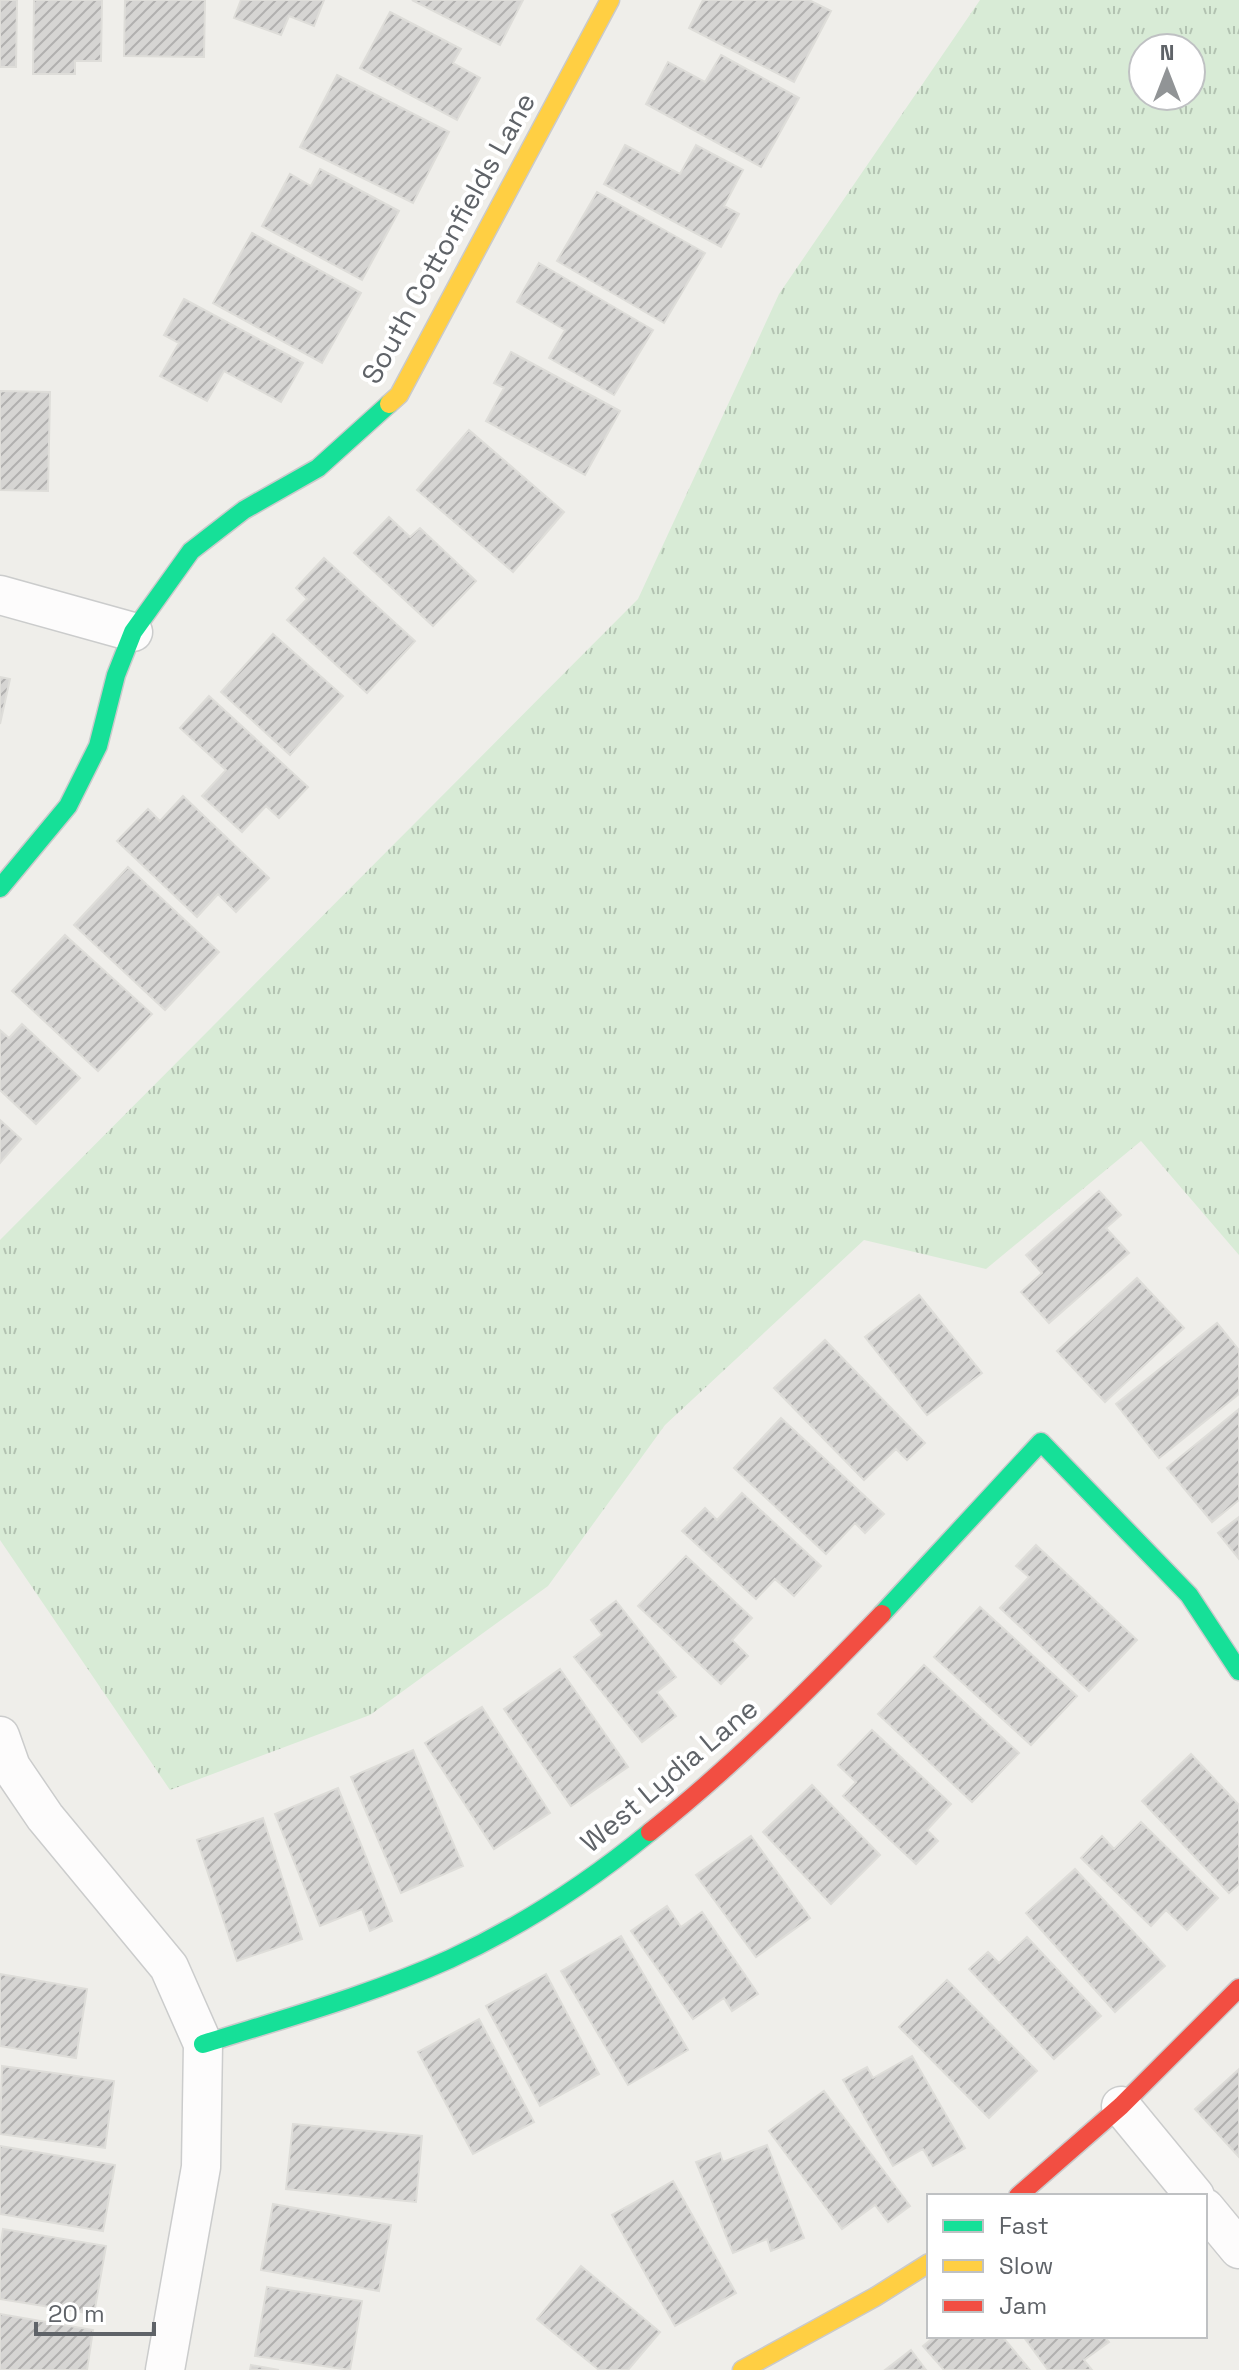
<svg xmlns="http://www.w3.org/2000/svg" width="1239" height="2370" viewBox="0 0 1239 2370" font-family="'Space Grotesk',sans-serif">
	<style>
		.grass { fill: url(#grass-tufts); fill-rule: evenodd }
		.building { fill: url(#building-hatch); stroke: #deddd9; stroke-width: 2 }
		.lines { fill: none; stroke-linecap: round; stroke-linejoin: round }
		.street-casing { stroke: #cbcccc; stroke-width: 41 }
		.fast-casing { stroke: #cacacb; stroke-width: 21 }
		.slow-casing { stroke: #cacacb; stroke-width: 21 }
		.jam-casing { stroke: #cacacb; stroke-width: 21 }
		.street { stroke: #fdfcfc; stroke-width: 38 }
		.fast { stroke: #16e098; stroke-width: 18 }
		.slow { stroke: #ffcf43; stroke-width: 18 }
		.jam { stroke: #f24e42; stroke-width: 18 }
		.labels { text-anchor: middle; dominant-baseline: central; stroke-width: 8; stroke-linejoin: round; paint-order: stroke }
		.street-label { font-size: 28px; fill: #5f6368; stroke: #fff }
	</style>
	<defs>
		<pattern id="grass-tufts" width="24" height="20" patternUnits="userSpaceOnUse" patternTransform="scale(2)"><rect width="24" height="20" fill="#d8ebd6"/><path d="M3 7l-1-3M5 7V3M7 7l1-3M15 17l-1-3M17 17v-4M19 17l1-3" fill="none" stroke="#b2c2b1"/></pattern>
		<pattern id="building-hatch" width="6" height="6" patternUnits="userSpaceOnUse" patternTransform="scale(2)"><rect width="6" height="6" fill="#d6d5d3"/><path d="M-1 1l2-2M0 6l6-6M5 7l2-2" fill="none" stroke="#b1b0af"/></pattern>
	</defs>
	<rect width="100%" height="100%" fill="#efeeea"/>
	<!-- grass -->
	<path class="grass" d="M980,0H1239V1255L1141,1141L986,1269L864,1240L665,1425L548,1586L370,1715L170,1790L0,1540V1240L638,599L779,294ZM1143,48H1191V96H1143Z"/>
	<!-- building -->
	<path class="building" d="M0,0H17L16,67H0Z
		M34,0H102L101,61H75V74H33Z
		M125,0H205L204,57L124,56Z
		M241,0H324L314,26L289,16L281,35L234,18Z
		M412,0H523L500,45Z
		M703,0H809L831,11L794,82L689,28Z
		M390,12L461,49L453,63L480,78L457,120L360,68Z
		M721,55L799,98L761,167L646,104L668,62L705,82Z
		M337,75L449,132L413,203L300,147Z
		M625,145L680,174L696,145L743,170L724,206L739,214L721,247L604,184Z
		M320,169L399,211L362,280L262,226L290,174L311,186Z
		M597,192L705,253L664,323L557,261Z
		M252,233L361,293L322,363L213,303Z
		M539,263L653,330L614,395L549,358L565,330L517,302Z
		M184,299L303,363L281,402L224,371L207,401L160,376L179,343L164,335Z
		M511,352L620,411L585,475L486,421L504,388L494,383Z
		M0,391L50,392L48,491L0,490Z
		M469,430L564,512L513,572L417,490Z
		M389,517L410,537L420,528L476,581L433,626L354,553Z
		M324,558L415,641L367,693L287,620L307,599L296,588Z
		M273,634L343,696L290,755L221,692Z
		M0,677L10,679L0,724Z
		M209,696L308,787L279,818L266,806L242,832L202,796L226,770L180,728Z
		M183,796L269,878L236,912L218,894L197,917L117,841L148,809L160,821Z
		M128,867L219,952L165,1010L74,925Z
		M65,935L152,1014L98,1071L12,991Z
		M22,1024L80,1078L36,1124L0,1090V1030L9,1038Z
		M0,1120L21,1139L0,1163Z
		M1099,1191L1121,1215L1106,1228L1129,1253L1049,1323L1021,1292L1042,1273L1026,1255Z
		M1137,1278L1184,1328L1105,1402L1057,1351Z
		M919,1295L982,1373L927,1415L865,1337Z
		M1217,1323L1239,1350V1394L1159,1458L1116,1404Z
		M825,1340L925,1443L907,1460L896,1449L864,1480L774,1388Z
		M1239,1409V1500L1212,1522L1167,1468Z
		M781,1418L884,1514L865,1533L855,1523L826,1554L734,1468Z
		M742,1493L821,1566L794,1596L775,1579L756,1599L682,1531L705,1508L717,1520Z
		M1239,1517V1559L1218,1533Z
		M1036,1545L1137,1640L1089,1691L1000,1608L1029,1577L1016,1566Z
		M686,1556L752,1618L732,1640L748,1656L721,1684L638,1606Z
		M616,1601L676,1677L657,1692L676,1716L642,1742L574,1657L602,1635L591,1620Z
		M980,1607L1077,1696L1031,1745L934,1657Z
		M924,1665L1019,1753L972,1802L878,1714Z
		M560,1669L628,1767L571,1806L504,1709Z
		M482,1707L550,1813L494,1849L425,1743Z
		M872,1730L951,1804L927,1830L938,1841L916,1864L843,1796L856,1782L838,1765Z
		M413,1750L463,1866L401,1893L351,1777Z
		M1191,1754L1239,1805V1884L1229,1893L1142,1801Z
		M812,1785L880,1855L831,1904L763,1832Z
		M338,1788L392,1921L370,1931L362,1909L320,1926L275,1814Z
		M263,1818L302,1939L237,1961L197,1840Z
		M1141,1822L1218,1898L1187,1930L1166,1910L1151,1926L1081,1858L1102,1836L1114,1849Z
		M751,1836L810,1918L756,1957L696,1875Z
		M1075,1869L1165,1966L1115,2012L1026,1913Z
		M667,1906L681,1927L702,1912L758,1994L732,2011L724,1998L693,2019L631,1931Z
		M621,1936L688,2050L628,2085L561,1971Z
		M1027,1937L1101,2016L1054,2059L969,1969L988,1952L999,1963Z
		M0,1974L87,1989L76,2058L0,2046Z
		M546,1974L599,2074L540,2106L486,2006Z
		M947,1980L1037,2071L989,2118L899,2027Z
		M479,2019L534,2122L473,2154L418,2052Z
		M912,2056L965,2148L933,2166L923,2149L893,2166L843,2080L867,2067L873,2078Z
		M2,2066L114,2081L105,2148L0,2134Z
		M1239,2069V2157L1195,2109Z
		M824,2091L910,2206L888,2222L875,2205L842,2229L769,2131Z
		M293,2124L422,2136L416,2202L286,2189Z
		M767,2145L804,2238L771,2251L767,2239L733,2253L696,2162L720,2153L723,2162Z
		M0,2146L115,2165L103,2231L0,2214Z
		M673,2181L736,2293L675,2326L612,2215Z
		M273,2204L391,2225L379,2291L261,2270Z
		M3,2229L106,2246L94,2314L0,2299V2249Z
		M581,2266L660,2332L628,2370H599L537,2319Z
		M267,2287L362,2301L350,2370L255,2356Z
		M0,2314L93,2330L87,2370H0Z
		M935,2336H1002L1030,2370H944L923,2346Z
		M1023,2336H1104L1109,2342L1084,2360L1092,2370H1048Z
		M911,2350L926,2370H885Z
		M251,2365L279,2370H250Z"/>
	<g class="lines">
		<defs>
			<path id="street" d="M0,595L133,632
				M0,1736L11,1767L45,1817L169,1967L203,2044L201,2167L165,2370
				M1121,2106L1195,2196
				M1205,2208L1239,2249"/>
			<path id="fast" d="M0,888L68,806L98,746L116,675L133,632L191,551L244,510L318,468L389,404
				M882,1614L1041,1442L1189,1595L1239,1671
				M203,2044C286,2018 370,1995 450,1959C522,1926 589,1882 650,1832"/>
			<path id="slow" d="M389,404L399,395L610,0
				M742,2370L875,2297L929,2263"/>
			<path id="jam" d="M650,1832C733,1766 808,1691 882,1614
				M1018,2196L1121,2106L1239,1988"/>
		</defs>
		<!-- street casing -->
		<use href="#street" class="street-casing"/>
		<!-- fast casing -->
		<use href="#fast" class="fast-casing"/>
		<!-- slow casing -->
		<use href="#slow" class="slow-casing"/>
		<!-- jam casing -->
		<use href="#jam" class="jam-casing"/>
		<!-- street -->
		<use href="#street" class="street"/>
		<!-- fast -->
		<use href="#fast" class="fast"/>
		<!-- slow -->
		<use href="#slow" class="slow"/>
		<!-- jam -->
		<use href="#jam" class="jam"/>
	</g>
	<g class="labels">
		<!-- street labels -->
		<g class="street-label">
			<text transform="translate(448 238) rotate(-61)">South Cottonfields Lane</text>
			<text transform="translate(669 1775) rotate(-40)">West Lydia Lane</text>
		</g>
	</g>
	<!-- legend -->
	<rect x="927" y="2194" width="280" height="144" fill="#ffffff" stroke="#bfc1c3" stroke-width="2"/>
	<rect x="943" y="2220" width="40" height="12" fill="#16e098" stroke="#bfc1c3" stroke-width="2"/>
	<text x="999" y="2234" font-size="24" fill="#5f6368">Fast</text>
	<rect x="943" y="2260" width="40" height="12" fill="#ffcf43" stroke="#bfc1c3" stroke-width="2"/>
	<text x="999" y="2274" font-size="24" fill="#5f6368">Slow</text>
	<rect x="943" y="2300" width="40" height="12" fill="#f24e42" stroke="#bfc1c3" stroke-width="2"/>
	<text x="999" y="2314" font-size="24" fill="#5f6368">Jam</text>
	<!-- north arrow -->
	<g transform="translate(1167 72)"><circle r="38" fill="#ffffff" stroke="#bfc1c3" stroke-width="2"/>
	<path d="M0-6L14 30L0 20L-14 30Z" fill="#919496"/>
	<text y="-12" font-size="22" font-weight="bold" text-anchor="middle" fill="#5f6368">N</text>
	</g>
	<!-- scale -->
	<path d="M36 2322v12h118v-12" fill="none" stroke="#5f6368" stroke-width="4"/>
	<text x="48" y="2322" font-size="24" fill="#5f6368" stroke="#ffffff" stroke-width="6" paint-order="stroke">20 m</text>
</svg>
